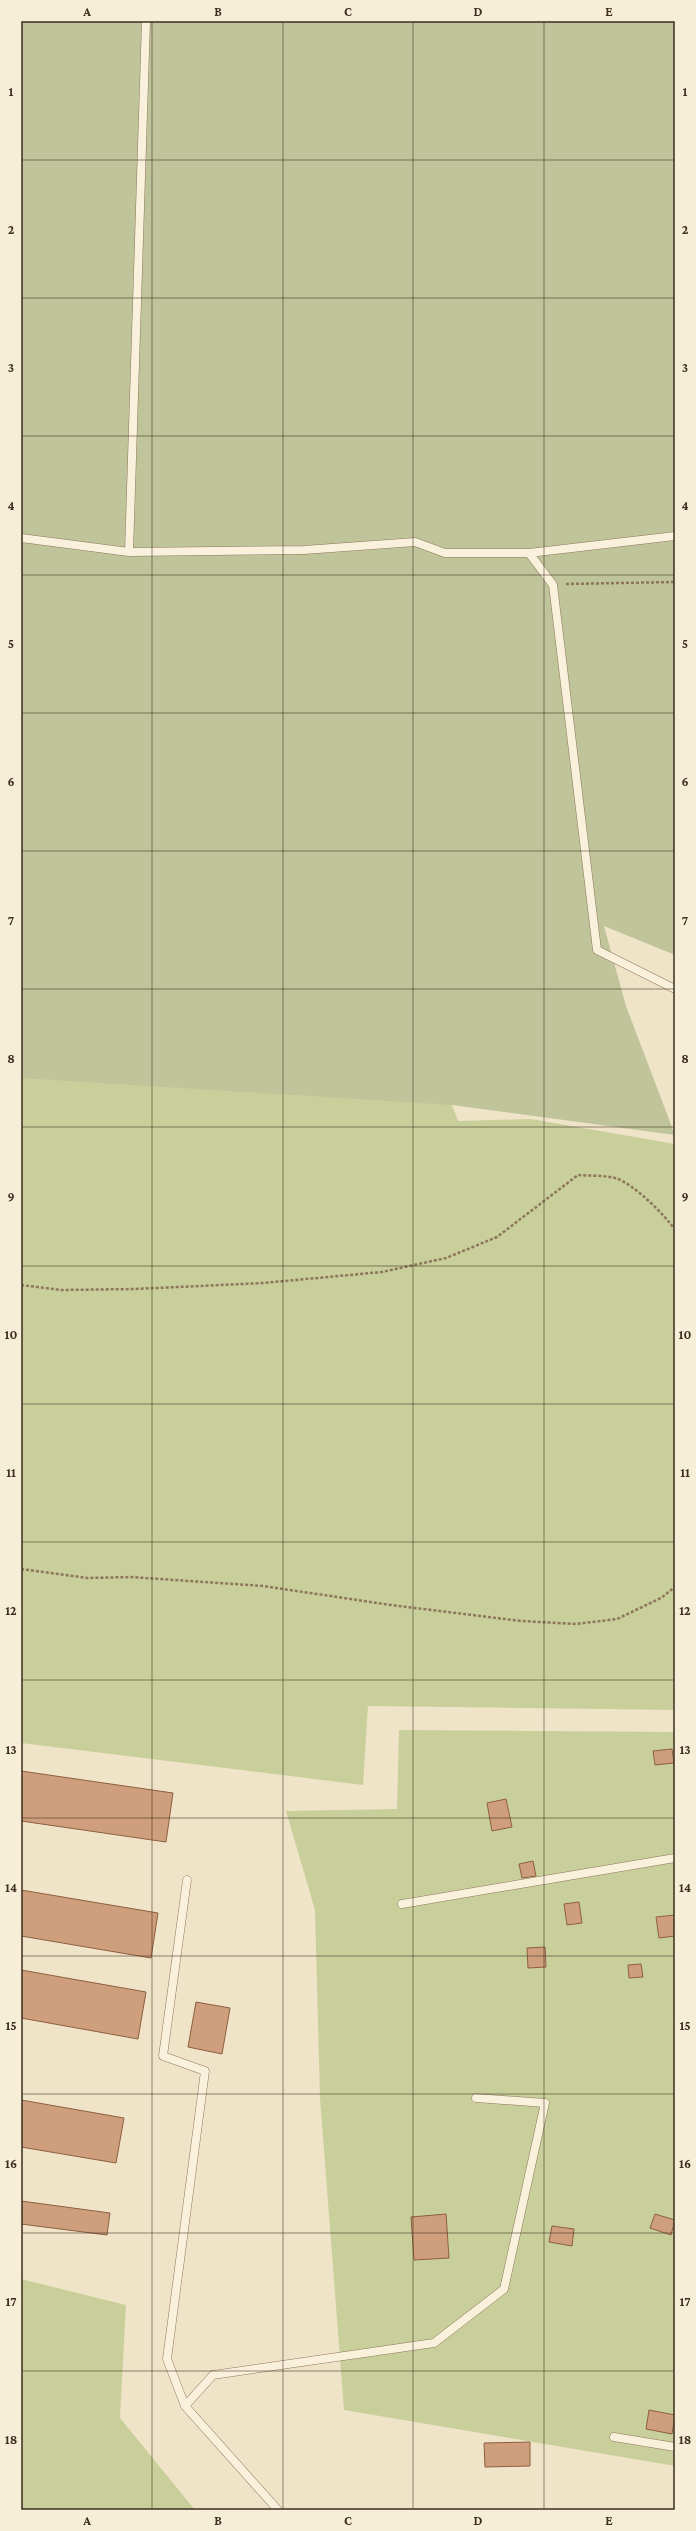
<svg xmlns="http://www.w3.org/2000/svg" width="696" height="2531" viewBox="0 0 696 2531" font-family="'Crimson Pro',serif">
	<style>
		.green { fill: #c9cf9b }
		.cemetery { fill: #bfc49a }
		.building { fill: #cf9f7d; stroke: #8d5f41 }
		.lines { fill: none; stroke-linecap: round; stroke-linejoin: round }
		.service-casing { stroke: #8d765c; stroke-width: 9 }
		.path { stroke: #8d765c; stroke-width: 2.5; stroke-dasharray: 3 2; stroke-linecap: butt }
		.service { stroke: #faf1dc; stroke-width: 8 }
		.grid { fill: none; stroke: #3d2e20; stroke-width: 1; stroke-opacity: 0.55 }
		.neatline { fill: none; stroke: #3d2e20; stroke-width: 1.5 }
		.grid-label { font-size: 13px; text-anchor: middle; font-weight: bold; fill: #3d2e20 }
	</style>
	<rect width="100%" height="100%" fill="#f0e4c8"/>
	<!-- green -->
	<path class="green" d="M21,560L452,1105L458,1121L531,1119L675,1144V1710L368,1706L363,1785L21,1743Z
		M399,1730L675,1732V2466L344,2410L320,2098L315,1910L286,1811L397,1809Z
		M21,2279L126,2305L120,2418L195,2510H21Z"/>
	<!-- cemetery -->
	<path class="cemetery" d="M21,21H675V955L604,926L626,1006L675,1135L452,1105L21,1078Z"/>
	<!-- building -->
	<path class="building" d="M672,1749L674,1763L655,1765L653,1751Z
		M21,1771L173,1793L166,1842L21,1821Z
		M506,1799L512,1827L492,1831L487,1803Z
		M533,1861L536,1876L522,1878L519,1864Z
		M21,1890L158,1913L151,1958L21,1936Z
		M579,1902L582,1923L567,1925L564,1904Z
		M675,1915V1936L659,1938L656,1917Z
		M545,1947L546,1967L528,1968L527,1948Z
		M641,1964L643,1977L629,1978L628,1965Z
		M21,1970L146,1992L138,2039L21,2018Z
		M196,2002L230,2008L222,2054L188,2047Z
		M21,2100L124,2118L116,2163L21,2147Z
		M21,2201L110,2213L107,2235L21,2224Z
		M446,2214L449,2258L414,2260L411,2217Z
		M655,2214L675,2220L671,2235L650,2228Z
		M552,2226L574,2229L572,2246L549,2242Z
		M649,2410L675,2415L672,2434L646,2429Z
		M530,2442V2466L485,2467L484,2443Z"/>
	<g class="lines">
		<defs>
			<path id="service" d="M21,538L129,552L304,550L415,542L445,553H529L553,585L597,950L675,989
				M129,552L146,21
				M529,553L675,536
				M187,1880L163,2056L205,2071L167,2359L185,2406L278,2510
				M402,1904L675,1858
				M185,2406L213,2375L434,2343L504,2289L545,2103L476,2098
				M614,2437L675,2447"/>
		</defs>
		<!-- service casing -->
		<use href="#service" class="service-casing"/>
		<!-- path -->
		<path class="path" d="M566,584L675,582
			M21,1285L61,1290L135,1289L263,1283L382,1272L446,1258L497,1237L578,1175C590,1176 604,1175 615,1178C633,1183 665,1215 675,1230
			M21,1569L88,1578L131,1577L263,1586L391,1605L521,1621L576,1624L617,1619L661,1598L675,1587"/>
		<!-- service -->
		<use href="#service" class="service"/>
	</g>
	<!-- grid -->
	<path class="grid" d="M152,21V2510M283,21V2510M413,21V2510M544,21V2510M21,160H675M21,298H675M21,436H675M21,575H675M21,713H675M21,851H675M21,989H675M21,1127H675M21,1266H675M21,1404H675M21,1542H675M21,1680H675M21,1818H675M21,1956H675M21,2094H675M21,2233H675M21,2371H675"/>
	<!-- border -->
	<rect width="696" height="2531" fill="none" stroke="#f7eed8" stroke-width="44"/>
	<rect x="22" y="22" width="652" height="2487" class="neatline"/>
	<g class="grid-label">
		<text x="87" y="16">A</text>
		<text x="218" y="16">B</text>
		<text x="348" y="16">C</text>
		<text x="478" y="16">D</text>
		<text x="609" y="16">E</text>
		<text x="11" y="96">1</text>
		<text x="685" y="96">1</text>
		<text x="11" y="234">2</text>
		<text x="685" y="234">2</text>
		<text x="11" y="372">3</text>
		<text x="685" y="372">3</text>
		<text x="11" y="510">4</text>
		<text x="685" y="510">4</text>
		<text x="11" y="648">5</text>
		<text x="685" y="648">5</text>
		<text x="11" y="786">6</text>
		<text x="685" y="786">6</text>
		<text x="11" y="925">7</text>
		<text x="685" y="925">7</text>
		<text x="11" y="1063">8</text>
		<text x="685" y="1063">8</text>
		<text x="11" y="1201">9</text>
		<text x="685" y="1201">9</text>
		<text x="11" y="1339">10</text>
		<text x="685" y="1339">10</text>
		<text x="11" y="1477">11</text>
		<text x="685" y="1477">11</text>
		<text x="11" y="1615">12</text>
		<text x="685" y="1615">12</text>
		<text x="11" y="1754">13</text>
		<text x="685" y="1754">13</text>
		<text x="11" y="1892">14</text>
		<text x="685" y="1892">14</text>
		<text x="11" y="2030">15</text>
		<text x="685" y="2030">15</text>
		<text x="11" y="2168">16</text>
		<text x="685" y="2168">16</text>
		<text x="11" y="2306">17</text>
		<text x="685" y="2306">17</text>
		<text x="11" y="2444">18</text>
		<text x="685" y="2444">18</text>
		<text x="87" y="2525">A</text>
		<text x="218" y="2525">B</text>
		<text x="348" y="2525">C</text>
		<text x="478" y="2525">D</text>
		<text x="609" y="2525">E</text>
	</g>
</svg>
